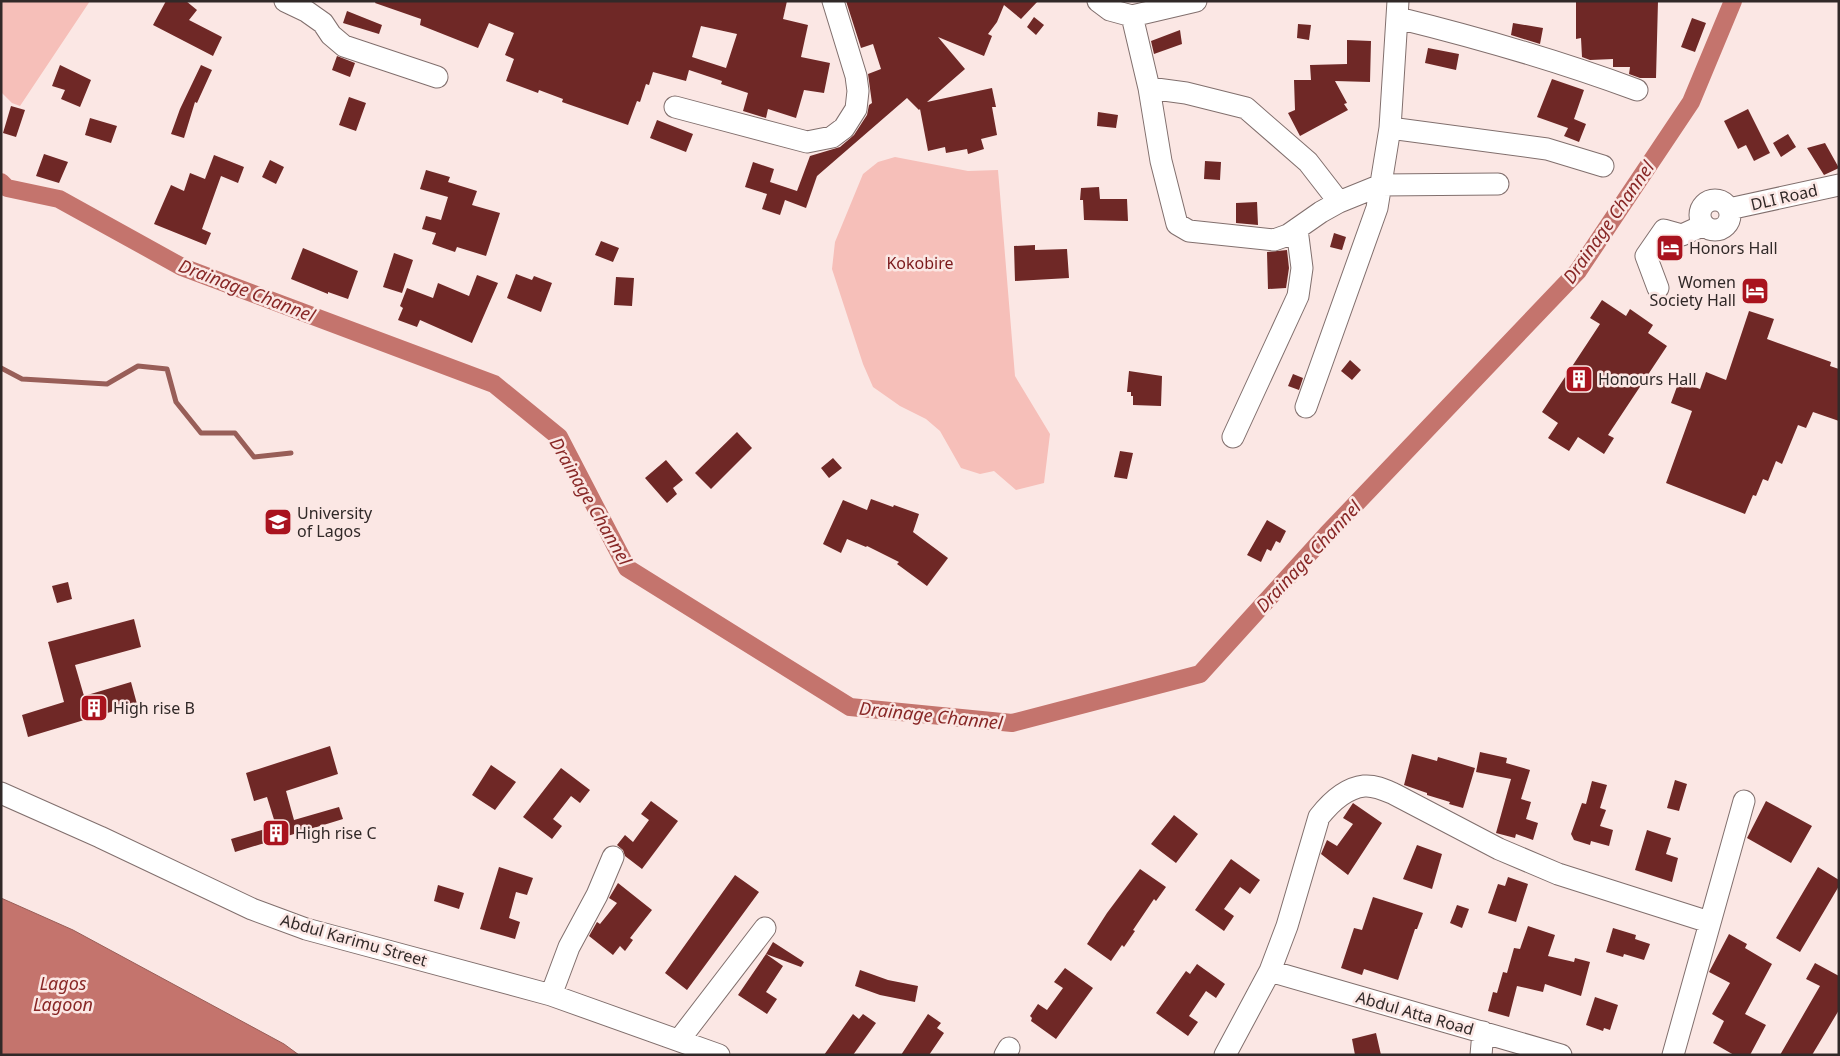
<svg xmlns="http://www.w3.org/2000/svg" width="1840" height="1056" viewBox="0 0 1840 1056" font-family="'Noto Sans',sans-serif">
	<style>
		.green { fill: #f6bfb9 }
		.water { fill: #c4746d; stroke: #985e58 }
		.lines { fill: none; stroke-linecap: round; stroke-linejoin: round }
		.stream { stroke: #985e58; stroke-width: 5 }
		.canal { stroke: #c4746d; stroke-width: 18 }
		.building { fill: #6f2826; fill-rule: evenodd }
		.minor-casing { stroke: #816f6d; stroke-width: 23 }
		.minor { stroke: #fff; stroke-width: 21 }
		.labels { text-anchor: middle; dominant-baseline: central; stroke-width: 5; stroke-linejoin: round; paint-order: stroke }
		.street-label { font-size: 16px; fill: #312928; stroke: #fbe7e4 }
		.poi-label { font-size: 16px; fill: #312928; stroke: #fbe7e4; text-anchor: start }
		.park-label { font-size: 16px; fill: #7a181a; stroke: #fbe7e4 }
		.water-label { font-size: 18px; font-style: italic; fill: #882726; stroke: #fbe7e4 }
	</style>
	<rect width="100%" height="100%" fill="#fbe7e4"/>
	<!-- green -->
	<path class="green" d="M1,1H90L20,106L12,103L1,92Z
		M895,157L968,171L998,170L1015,376L1050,434L1044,483L1016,490L994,471L980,474L961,468L940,431L926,419L900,406L873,387L863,364L832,269L835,242L863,174L878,162Z"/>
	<!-- water -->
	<path class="water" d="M1,898L73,930L284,1044L299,1055H1Z"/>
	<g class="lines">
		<!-- stream -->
		<path class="stream" d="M1,368L22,379L107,384L138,366L167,369L176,402L201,433H235L254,457L291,453"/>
		<!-- canal -->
		<path class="canal" d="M1,182L7,188L59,199L182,267L494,384L559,437L627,568L850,707L1012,723L1200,674L1327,534L1578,271L1691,102L1733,1"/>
	</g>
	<!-- building -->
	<path class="building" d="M166,1H186L197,10L189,20L222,37L213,56L153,25Z
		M376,1H787L783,19L808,25L801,57L830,63L824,93L804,90L796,118L768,109L766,118L743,111L748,93L721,84L722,81L689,70L686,81L653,72L649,85L646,84L640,102L637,101L628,125L562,102L563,99L539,90L538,93L506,81L514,59L505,55L514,33L489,23L478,48L420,25L421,19L375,3ZM701,26L737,34L726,68L692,57Z
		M846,1H1038L1021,19L1004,5L997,22L988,34L992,36L984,56L938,37L965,69L927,102L992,88L996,107H992L997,135L981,139L984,149L968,154L967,149L946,153L945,147L928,151L920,109L919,110L907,98L817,176L806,208L785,200L780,215L762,209L767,194L745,187L753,162L774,169L770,182L797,191L810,156L840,147L854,135L867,115L869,105L872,103L868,74L881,69L873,44L861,48Z
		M1576,1H1658L1656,78H1640L1629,74L1630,67H1613V59L1590,60L1582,57L1581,38L1576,39Z
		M347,11L382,25L379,34L343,23Z
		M1034,17L1044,25L1036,35L1027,27Z
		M1692,18L1706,23L1695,52L1681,47Z
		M1513,23L1543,28L1540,44L1511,35Z
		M1298,24L1311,25L1309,40L1297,38Z
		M1180,30L1182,44L1154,54L1151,41Z
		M1347,40L1371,41L1370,82L1335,81L1347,103L1344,104L1348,110L1300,136L1288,113L1295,110L1294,80H1311L1310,65L1347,64Z
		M1428,48L1459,54L1456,70L1425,63Z
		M337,56L355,63L350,77L332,70Z
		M60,65L91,80L80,107L61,99L65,90L52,86Z
		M201,65L212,70L197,103L195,102L184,138L171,134L180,109Z
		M1552,79L1584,90L1574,119L1586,124L1579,142L1564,136L1568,128L1537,117Z
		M349,97L366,103L356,131L339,125Z
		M11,106L25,110L16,137L3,133Z
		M1748,109L1770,153L1754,161L1746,145L1738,149L1724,121Z
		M1098,112L1118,115L1116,128L1097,126Z
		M90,118L117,126L111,143L85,135Z
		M657,120L693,134L686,152L650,138Z
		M1788,134L1796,147L1781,157L1773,143Z
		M1825,143L1839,168L1824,175L1807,148Z
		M44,154L68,162L59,183L36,176Z
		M214,155L244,167L238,183L221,176L202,229L211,233L206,245L154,224L171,185L184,191L190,173L205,179Z
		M270,160L284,167L276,184L262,177Z
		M1205,161L1221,162L1220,180L1204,179Z
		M426,170L450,177L448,182L477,191L472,205L500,213L486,256L457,247L455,252L432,244L436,233L422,229L426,216L441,220L448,197L420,189Z
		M1099,187L1100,199H1127L1128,221L1084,220L1083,200H1080L1081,188Z
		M1257,202L1258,225L1236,223V203Z
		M1334,233L1346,237L1342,250L1330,247Z
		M601,241L619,248L613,262L595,255Z
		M1035,245V250L1067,249L1069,278L1015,281L1014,246Z
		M303,248L358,271L348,299L328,292V294L291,279Z
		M1287,250L1289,268L1286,288L1268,289L1267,252Z
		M394,253L413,260L402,293L383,287Z
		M516,274L532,280L534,276L552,283L541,312L507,298Z
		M477,275L498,283L472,343L420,320L417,327L398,320L403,308L400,306L407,288L433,298L438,283L469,296Z
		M616,277L634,278L632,306L614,305Z
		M1602,300L1626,316L1630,309L1653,325L1648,333L1667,346L1608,435L1614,438L1604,454L1578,437L1569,451L1548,438L1558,423L1542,412L1600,324L1590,318Z
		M1749,311L1774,319L1767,339L1831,362L1830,366L1839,369V421L1813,412L1806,428L1798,425L1782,464L1776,461L1768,481L1763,479L1756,496L1753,495L1745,514L1666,483L1692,411L1671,403L1679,381L1700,389L1706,372L1726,380Z
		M1350,360L1361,370L1352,380L1341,371Z
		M1129,371L1162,376L1161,406L1133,405V396H1131V392H1127Z
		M1293,374L1303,378L1299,390L1288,386Z
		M737,432L752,448L711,489L695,473Z
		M1120,451L1133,453L1127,479L1114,477Z
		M833,458L842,468L829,478L821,468Z
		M666,460L683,480L673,488L677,494L667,503L645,478Z
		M871,499L893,507L894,505L919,514L913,532L948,558L927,586L897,564L899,562L867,546L866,547L847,539L841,553L823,544L843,500L867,510Z
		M1267,520L1286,531L1280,543L1276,541L1271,551L1267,549L1261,562L1247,555Z
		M68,582L72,599L57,603L52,586Z
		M134,619L141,647L75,665L84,696L131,682L137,704L28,737L22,715L64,702L48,642Z
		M330,746L338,774L286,791L294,820L339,807L343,819L235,852L231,839L276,826L267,797L254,801L246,773Z
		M1480,752L1507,758L1506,763L1530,770L1521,799L1531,802L1526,819L1538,823L1533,840L1516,834L1515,838L1496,833L1511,779L1476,772Z
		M1412,754L1437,761L1438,757L1475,768L1463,808L1449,804L1450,802L1427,795V793L1404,785Z
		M491,765L516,782L495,810L472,795Z
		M561,768L590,790L580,803L571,796L553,819L562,826L552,839L523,817Z
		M1675,780L1687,784L1679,811L1667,808Z
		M1592,781L1607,785L1600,808L1606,810L1600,826L1613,830L1609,846L1591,841L1590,845L1574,840L1571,834L1582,803L1586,804Z
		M651,801L678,821L642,869L625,856L623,850L617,845L625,835L633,842L649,820L641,814Z
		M1766,801L1812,826L1791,863L1747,838Z
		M1353,803L1382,823L1348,875L1321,854L1327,840L1337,846L1353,824L1343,818Z
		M1174,815L1198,834L1176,863L1151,844Z
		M1647,830L1671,838L1666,854L1678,858L1672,882L1635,870Z
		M1417,845L1442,854L1432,889L1403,879Z
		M1231,859L1260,880L1250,894L1240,887L1224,909L1234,916L1224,931L1195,910Z
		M499,867L533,878L527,895L516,892L509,918L520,922L515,939L480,929Z
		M1818,867L1839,880V886L1800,952L1776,938Z
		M1140,869L1166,887L1156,901L1154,899L1133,930L1135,931L1124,947L1122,945L1111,961L1087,944L1107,913Z
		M735,875L759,892L687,990L665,973Z
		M1508,877L1528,884L1516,922L1488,913L1498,884L1505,886Z
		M618,883L652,910L630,938L633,940L625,951L620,946L613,955L589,936L597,922L600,924L617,903L609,898Z
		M438,885L464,893L459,909L434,901Z
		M1373,897L1423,913L1417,929H1415L1398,980L1364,969L1362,975L1341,968L1354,928L1362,930Z
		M1457,905L1469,909L1462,928L1450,923Z
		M1528,926L1555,935L1548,956L1574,962L1575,958L1590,962L1581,996L1545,984L1543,992L1517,986L1509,1017L1488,1011L1493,992L1497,993L1503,972L1507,973L1514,948L1520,949Z
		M1613,928L1636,935L1635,939L1650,944L1644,960L1624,954L1623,957L1606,952Z
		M1729,934L1747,944L1745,948L1772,964L1745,1014L1766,1025L1750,1055H1734L1713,1043L1724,1021L1712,1014L1730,983L1709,972Z
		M773,942L804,962L801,967L766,954Z
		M766,954L783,966L766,992L777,999L767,1014L738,995Z
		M1815,963L1839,976V1010L1812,1055H1780L1820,986L1806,979Z
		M1197,964L1225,984L1216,998L1206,991L1189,1016L1198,1022L1188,1036L1156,1013L1186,971L1190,974Z
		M1065,968L1093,988L1056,1039L1031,1021L1032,1018L1030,1016L1038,1004L1047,1010L1063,988L1054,982Z
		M860,970L888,980L918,986L915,1002L880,995L855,986Z
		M1595,997L1618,1005L1610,1030L1604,1028L1603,1031L1586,1025Z
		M853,1014L859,1019L863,1014L876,1023L853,1055H824Z
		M928,1014L941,1023L937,1028L944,1033L929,1055H901Z
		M1376,1033L1381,1055H1355L1352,1039Z"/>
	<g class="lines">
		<defs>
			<path id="minor" d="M285,1L306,11L323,23L331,35L344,46L437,77
				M1098,1L1110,10L1132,16L1149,88L1161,161L1177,224L1189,231L1274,240L1288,235L1321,212L1339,202L1381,185L1498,184
				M1132,16L1196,1
				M1398,18C1479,38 1559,61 1637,90
				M1149,88L1186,93L1246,108L1308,162L1339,202
				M675,107L807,142L832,137L844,128L856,109L858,91L856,76L833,1
				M1390,128L1547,149L1603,166
				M1700 215a15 15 0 1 1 30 0a15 15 0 1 1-30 0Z
				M1729,209L1839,185
				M1658,288L1646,256L1664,230L1682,235L1704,225
				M1306,407L1377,208L1390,128L1398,1
				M1233,437L1298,296L1302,268L1297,229
				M1,793L100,837L252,909L306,929L551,995L719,1055
				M1270,971L1561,1055
				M551,995L569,947L597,895L613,857
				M679,1040L765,928
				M1005,1055L1009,1048
				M1225,1055L1270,971L1287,926L1319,817C1330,803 1346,788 1364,786C1375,785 1385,790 1394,794L1499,849L1558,874L1709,922
				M1481,1055L1483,1032
				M1673,1055L1744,801"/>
		</defs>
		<!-- minor casing -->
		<use href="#minor" class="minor-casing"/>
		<!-- minor -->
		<use href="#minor" class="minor"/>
	</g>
	<!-- icons -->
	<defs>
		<symbol id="hotel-square" viewBox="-11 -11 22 22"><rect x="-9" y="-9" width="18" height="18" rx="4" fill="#a9131e" stroke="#fbe7e4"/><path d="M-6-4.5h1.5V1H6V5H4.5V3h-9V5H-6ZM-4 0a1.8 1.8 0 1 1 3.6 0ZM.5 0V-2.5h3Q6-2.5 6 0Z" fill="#fff"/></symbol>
		<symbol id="building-square" viewBox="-11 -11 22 22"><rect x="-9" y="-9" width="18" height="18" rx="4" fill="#a9131e" stroke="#fbe7e4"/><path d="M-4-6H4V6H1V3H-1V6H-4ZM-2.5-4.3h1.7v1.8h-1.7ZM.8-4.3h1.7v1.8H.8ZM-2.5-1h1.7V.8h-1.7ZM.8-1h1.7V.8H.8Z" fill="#fff"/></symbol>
		<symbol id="university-square" viewBox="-11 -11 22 22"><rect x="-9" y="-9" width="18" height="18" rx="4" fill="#a9131e" stroke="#fbe7e4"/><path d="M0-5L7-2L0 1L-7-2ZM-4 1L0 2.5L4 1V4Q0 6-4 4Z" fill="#fff"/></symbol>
	</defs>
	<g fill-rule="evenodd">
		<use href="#hotel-square" x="1654" y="232" width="32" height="32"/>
		<use href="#hotel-square" x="1739" y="275" width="32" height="32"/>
		<use href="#building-square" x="1563" y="363" width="32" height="32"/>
		<use href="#university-square" x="262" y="506" width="32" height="32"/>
		<use href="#building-square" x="78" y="692" width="32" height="32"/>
		<use href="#building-square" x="260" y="817" width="32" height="32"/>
	</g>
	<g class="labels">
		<!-- street labels -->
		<g class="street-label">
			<text transform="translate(1784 197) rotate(-13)">DLI Road</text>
			<text transform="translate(354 940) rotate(16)">Abdul Karimu Street</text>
			<text transform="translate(1415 1013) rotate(16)">Abdul Atta Road</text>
		</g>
		<!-- poi labels -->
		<g class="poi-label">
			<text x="1689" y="248">Honors Hall</text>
			<text x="1736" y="282" text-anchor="end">Women<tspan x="1736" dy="18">Society Hall</tspan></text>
			<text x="1598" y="379">Honours Hall</text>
			<text x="297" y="513">University<tspan x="297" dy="18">of Lagos</tspan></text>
			<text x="113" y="708">High rise B</text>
			<text x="295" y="833">High rise C</text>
		</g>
		<!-- park labels -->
		<g class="park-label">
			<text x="920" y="263">Kokobire</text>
		</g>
		<!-- water labels -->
		<g class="water-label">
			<text transform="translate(1608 222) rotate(-55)">Drainage Channel</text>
			<text transform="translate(247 290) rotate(21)">Drainage Channel</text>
			<text transform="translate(591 501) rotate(60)">Drainage Channel</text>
			<text transform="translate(1308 556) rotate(-47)">Drainage Channel</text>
			<text transform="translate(931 715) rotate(6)">Drainage Channel</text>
			<text x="63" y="983">Lagos<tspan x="63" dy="21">Lagoon</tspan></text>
		</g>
	</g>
	<!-- border -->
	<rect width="1840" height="1056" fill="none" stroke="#312928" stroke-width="5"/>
</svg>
